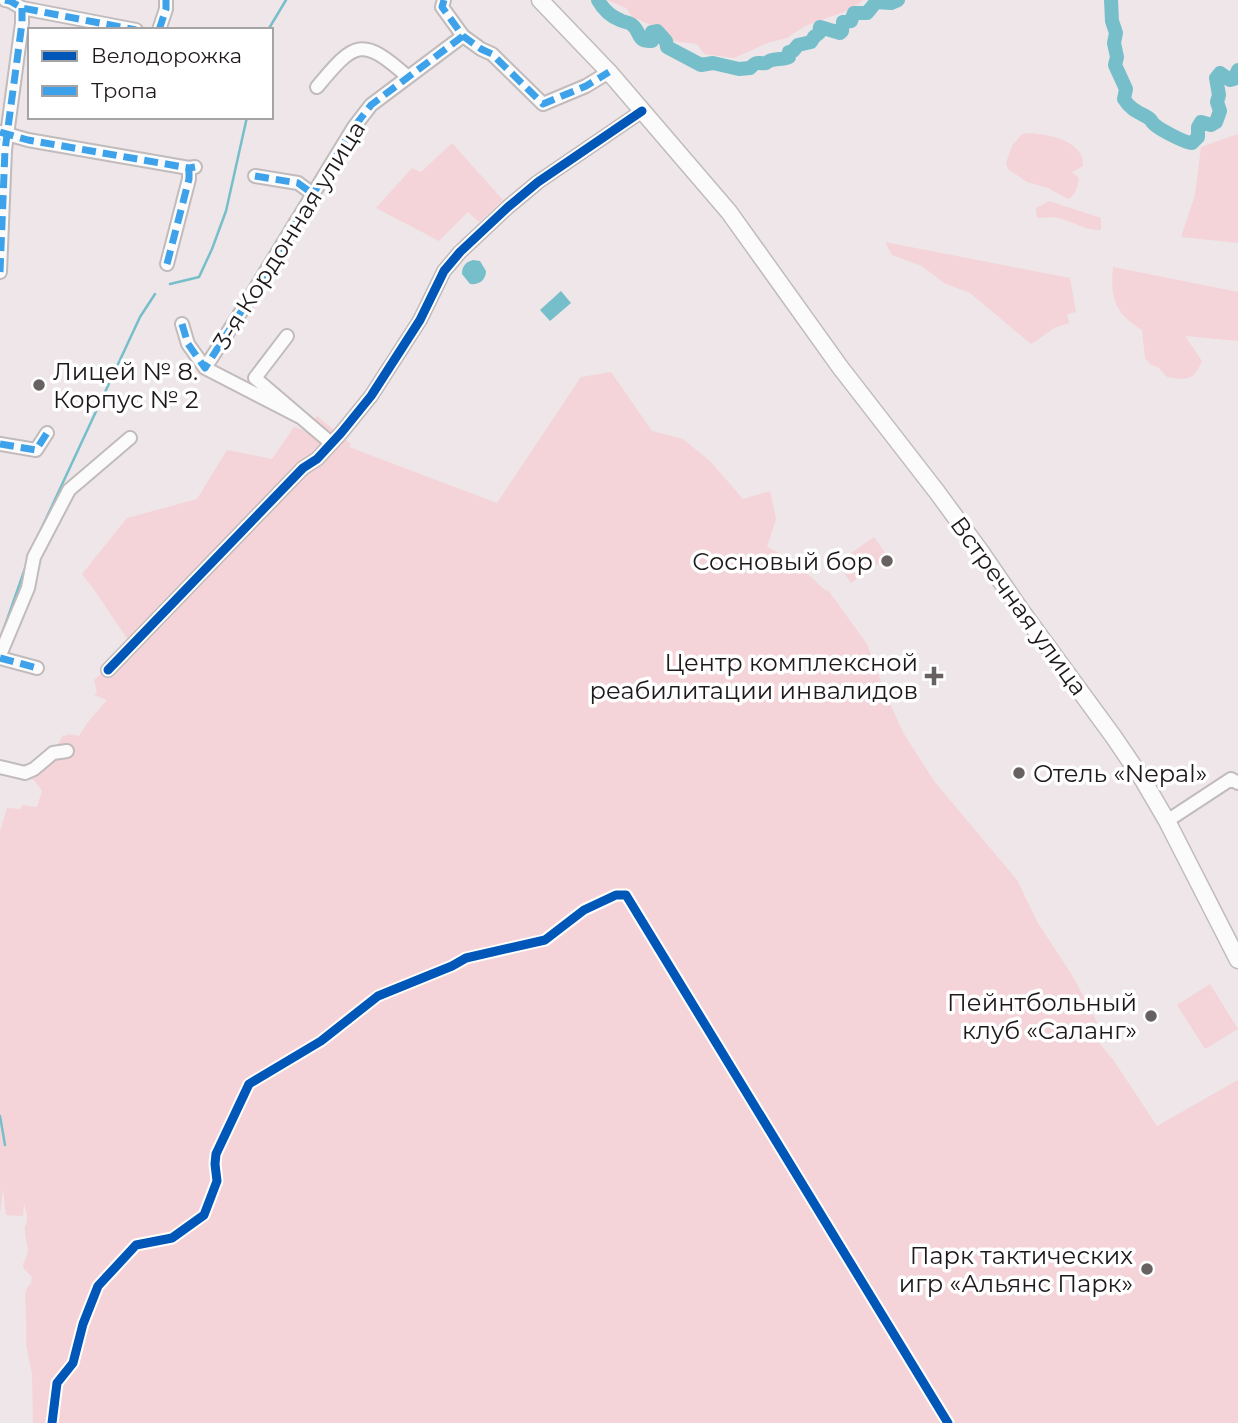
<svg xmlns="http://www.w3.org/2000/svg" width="1238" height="1423" viewBox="0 0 1238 1423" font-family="Montserrat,sans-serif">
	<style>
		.green { fill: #f4d4d8 }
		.water { fill: #76bfca }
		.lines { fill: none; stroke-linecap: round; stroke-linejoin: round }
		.stream { stroke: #76bfca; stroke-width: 2.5 }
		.river { stroke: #76bfca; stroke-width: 14 }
		.minor-casing { stroke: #c1bbbc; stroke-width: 16 }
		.major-casing { stroke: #c1bbbc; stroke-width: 19 }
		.minor { stroke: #fcfbfc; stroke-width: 12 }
		.major { stroke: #fcfbfc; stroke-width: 16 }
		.quiet { stroke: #3da2ea; stroke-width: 7; stroke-dasharray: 14 7; stroke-linecap: butt }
		.cycleway-casing { stroke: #fff; stroke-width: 13 }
		.cycleway { stroke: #0057b8; stroke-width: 9 }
		.poi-dot { fill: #676162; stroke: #fff; stroke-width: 2.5 }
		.labels { text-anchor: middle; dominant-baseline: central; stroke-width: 7; stroke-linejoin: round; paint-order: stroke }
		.street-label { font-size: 24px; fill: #1e191a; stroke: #fff }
		.poi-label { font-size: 24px; fill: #1e191a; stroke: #fff; text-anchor: end }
	</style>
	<rect width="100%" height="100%" fill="#eee6e8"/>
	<!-- green -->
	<path class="green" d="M607,0H863L852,9L805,26L787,38L770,42L734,58L704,54L697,44L673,41L668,35L651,25L632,17L626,8Z
		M1029,133C1048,134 1085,141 1083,166L1072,172L1079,178C1077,187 1077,194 1068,199L1048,188L1027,182L1008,169L1006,163L1012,146L1022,134Z
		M1238,134V243L1181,237L1195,195L1201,147Z
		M452,143L503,200L479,222L468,212L439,241L376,208L412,168L421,172Z
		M1049,201L1101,218V230C1084,231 1071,220 1055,217C1049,217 1042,218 1037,218L1036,208Z
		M885,242L1070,278L1076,312L1067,314L1069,323L1054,328L1036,341L1031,344L970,293L944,283L922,266L892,255Z
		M1113,267L1238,292V341L1185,336L1202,361C1194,381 1187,380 1167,377L1158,367L1151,365L1145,358L1142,330C1115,314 1110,298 1113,267Z
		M611,372L652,431L683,439L710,461L743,499L770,491L776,519L767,547L794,561L826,591L828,590L867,644L885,693L904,734L934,781L1017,880L1038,923L1072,975L1097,1022L1089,1027L1093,1035L1114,1061L1157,1126L1238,1080V1423H33L32,1374L26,1344V1318L25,1294L27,1288L31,1283L32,1277L24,1269L23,1264C32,1248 26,1248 25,1231C24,1221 26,1230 27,1220C28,1215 25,1208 24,1203L23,1216L6,1215L3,1189L0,1213V831L7,808L21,809L22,805L37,807L42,791L34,780L26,778L56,748L63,735L66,736L68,734L79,736L88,722L107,700L94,695L97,692L94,680L129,648L128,640L95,591L82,574L127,518L197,499L227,450L272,459L294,427L306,431L317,416L351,444L349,447L497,503L581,377Z
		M874,537L888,557L851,583L837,563Z
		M1210,984L1238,1029L1205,1049L1177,1005Z"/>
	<!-- water -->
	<path class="water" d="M473,260L480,261L486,271C486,280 479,285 470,284L462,274C462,267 465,262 473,260Z
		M561,291L571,303L550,321L540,310Z"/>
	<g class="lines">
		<!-- stream -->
		<path class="stream" d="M268,30L286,0
			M170,284L199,277L212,249L226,211L247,117
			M31,551L140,317L155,294
			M1,637L28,560
			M0,1116L5,1145"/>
		<!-- river -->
		<path class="river" d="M598,0C603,9 610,16 620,20C623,22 628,22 631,24C642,31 635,42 652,41V32L657,31L666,41L667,47L701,65L713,63L739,69L750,68C758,60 757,64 766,63C768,62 770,60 772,60C779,58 782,60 789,57V52L793,51L798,45L811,42L814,37L819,33L820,27L840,33L842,31L843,22L851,21L854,13H867L876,2L891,3L898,0
			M1111,0L1112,21L1116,33L1114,43L1117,57L1115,65L1126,89L1124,99C1130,109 1138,112 1147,117C1155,122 1148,119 1155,125C1161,130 1185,143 1192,143L1198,137V127L1201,122L1211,125L1216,122L1220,111L1217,102L1219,95L1216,78L1220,73L1230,80L1234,79L1238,70"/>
		<defs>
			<path id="minor" d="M5,0L10,1L22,8L136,30
				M444,0L442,7L463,36L481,49L492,54L543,104L586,86L609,72
				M159,30L166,9V0
				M317,87C355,41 362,36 408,77
				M0,132L28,140L189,168L195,167
				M255,176L298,183L313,194
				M167,264L189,179V168
				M0,272L5,150L22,23V8
				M182,324L188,344L205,368L300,417
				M287,336L255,378L331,443
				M205,368L246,304L354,127L371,105L463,36
				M0,444L36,450L47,433
				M0,655L28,588L34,557L69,490L130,438
				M0,658L37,668
				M108,670L303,468L317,459L341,433L371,396L420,320L444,271L460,252L508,207L538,182L642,111
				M0,767L25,773L34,769L53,753L67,751
				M1167,821L1231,779L1238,783"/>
			<path id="major" d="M540,0L609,72L729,212L840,367L937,492L981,552L1020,609L1113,736L1143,780L1167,821L1238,960"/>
		</defs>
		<!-- minor casing -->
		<use href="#minor" class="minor-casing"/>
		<!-- major casing -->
		<use href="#major" class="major-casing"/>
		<!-- minor -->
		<use href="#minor" class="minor"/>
		<!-- major -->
		<use href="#major" class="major"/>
		<!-- quiet -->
		<path class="quiet" d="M5,0L10,1L22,8L136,30
			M444,0L442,7L463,36L481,49L492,54L543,104L586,86L609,72
			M159,30L166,9V0
			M0,132L28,140L189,168L195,167
			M255,176L298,183L313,194
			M167,264L189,179V168
			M0,272L5,150L22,23V8
			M182,324L188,344L205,368L246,304L354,127L371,105L463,36
			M0,444L36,450L47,433
			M0,658L37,668"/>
		<defs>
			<path id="cycleway" d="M108,670L303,468L317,459L341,433L371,396L420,320L444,271L460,252L508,207L538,182L642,111
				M52,1423L57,1383L73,1363L83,1324L98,1286L136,1245L172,1238L204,1215L217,1181L215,1164L216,1154L249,1084L321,1041L378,996L452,966L466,958L545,940L584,910L616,895H626L948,1423"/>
		</defs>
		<!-- cycleway casing -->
		<use href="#cycleway" class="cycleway-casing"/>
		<!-- cycleway -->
		<use href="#cycleway" class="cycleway"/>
	</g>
	<!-- markers -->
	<g class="poi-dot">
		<circle cx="39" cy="385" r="7"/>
		<circle cx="887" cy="561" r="7"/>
		<path d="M930.5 665.5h7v7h7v7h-7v7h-7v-7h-7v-7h7z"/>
		<circle cx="1019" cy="773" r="7"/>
		<circle cx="1151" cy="1016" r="7"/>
		<circle cx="1147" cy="1269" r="7"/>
	</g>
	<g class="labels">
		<!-- street labels -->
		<g class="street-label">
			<text transform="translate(289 235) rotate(-58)">3-я Кордонная улица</text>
			<text transform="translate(1019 606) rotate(54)">Встречная улица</text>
		</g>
		<!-- poi labels -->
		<g class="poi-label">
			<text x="53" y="371" text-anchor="start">Лицей № 8.<tspan x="53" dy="28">Корпус № 2</tspan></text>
			<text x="873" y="561">Сосновый бор</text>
			<text x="918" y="662">Центр комплексной<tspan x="918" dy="28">реабилитации инвалидов</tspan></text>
			<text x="1033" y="773" text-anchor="start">Отель «Nepal»</text>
			<text x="1137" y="1002">Пейнтбольный<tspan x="1137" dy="28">клуб «Саланг»</tspan></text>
			<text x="1133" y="1255">Парк тактических<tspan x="1133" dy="28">игр «Альянс Парк»</tspan></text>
		</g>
	</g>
	<!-- legend -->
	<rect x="28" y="28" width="245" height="91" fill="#ffffff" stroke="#a5a3a3" stroke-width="2"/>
	<rect x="42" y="51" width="35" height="10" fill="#0057b8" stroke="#a5a3a3" stroke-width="2"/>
	<text x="91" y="63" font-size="21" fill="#1e191a">Велодорожка</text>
	<rect x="42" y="86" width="35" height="10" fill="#3da2ea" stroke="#a5a3a3" stroke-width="2"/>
	<text x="91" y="98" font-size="21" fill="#1e191a">Тропа</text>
</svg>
